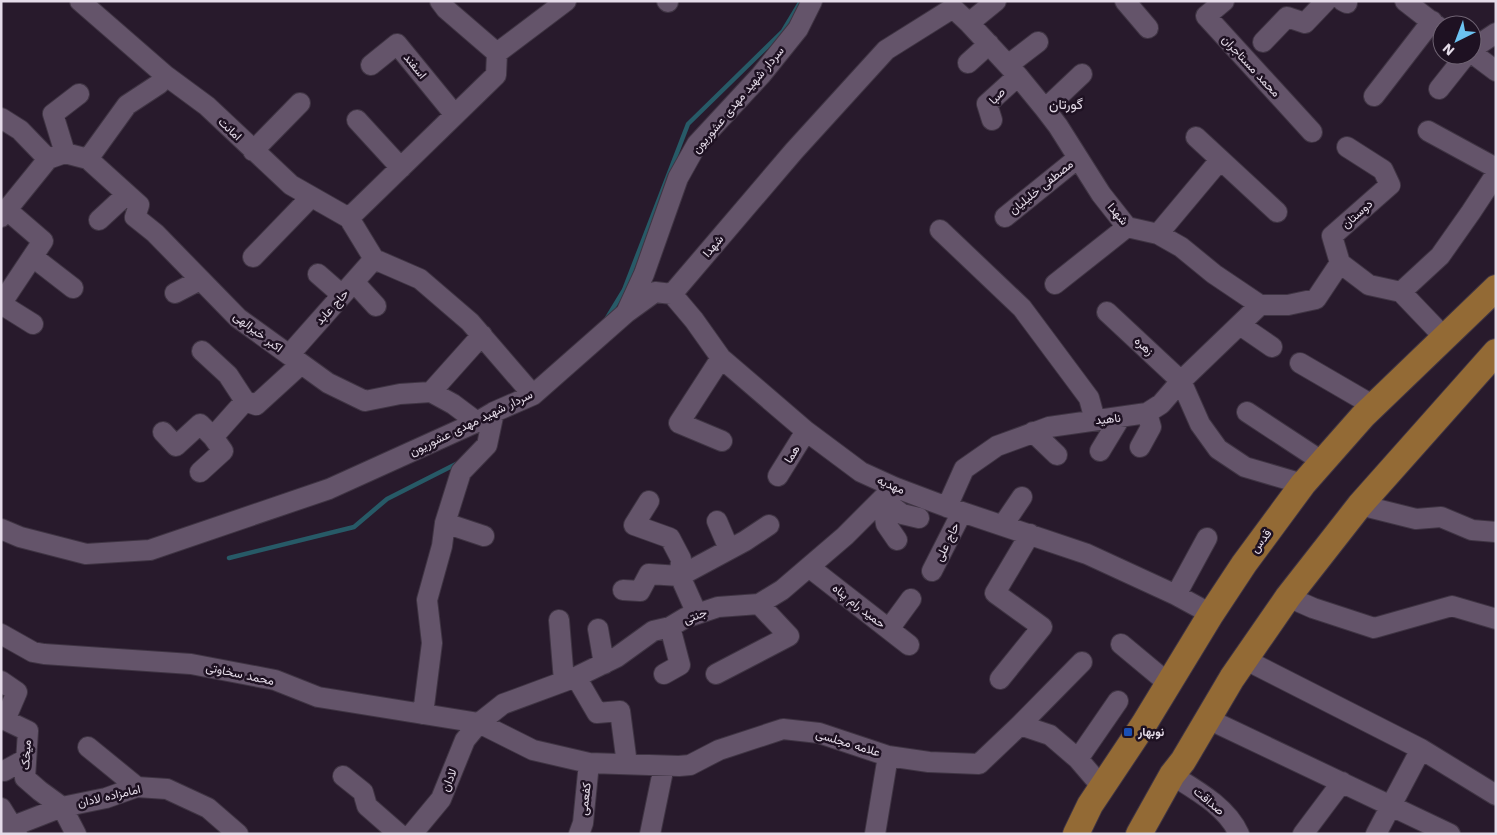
<svg xmlns="http://www.w3.org/2000/svg" width="1497" height="835" viewBox="0 0 1497 835" font-family="'Work Sans',Vazirmatn,sans-serif">
	<style>
		.lines { fill: none; stroke-linecap: round; stroke-linejoin: round }
		.stream { stroke: #275a67; stroke-width: 4.5 }
		.minor-casing { stroke: #3f3443; stroke-width: 22 }
		.major-casing { stroke: #3f3443; stroke-width: 28 }
		.minor { stroke: #64546a; stroke-width: 20 }
		.major { stroke: #936a35; stroke-width: 26 }
		.transit-dot { fill: #1a4fb4; stroke: #1e1122; stroke-width: 2 }
		.labels { text-anchor: middle; dominant-baseline: central; stroke-width: 5; stroke-linejoin: round; paint-order: stroke }
		.street-label { font-size: 12px; fill: #e5dce9; stroke: #1e1122 }
		.poi-label { font-size: 12px; font-weight: bold; fill: #e5dce9; stroke: #1e1122; text-anchor: start }
		.neighbourhood-label { font-size: 14px; fill: #e5dce9; stroke: #1e1122 }
	</style>
	<rect width="100%" height="100%" fill="#281a2c"/>
	<g class="lines">
		<!-- stream -->
		<path class="stream" d="M607,318L624,290L688,124L783,31L801,1
			M229,558L354,527L387,499L460,462"/>
		<defs>
			<path id="minor" d="M80,1L165,75L207,106L291,185L349,218L374,259
				M440,1L446,9L497,53L566,1
				M667,1L668,2
				M1125,1L1148,28
				M1224,1L1206,16L1312,132
				M1343,1L1347,3V1
				M1405,1L1441,29
				M969,23L996,1
				M1263,42L1287,17L1305,23L1326,1
				M1472,49L1496,33
				M1472,53L1496,71
				M968,63L989,44
				M371,65L397,44L455,115
				M1008,65L1038,42
				M1439,89L1466,55
				M1374,96L1432,21
				M1045,109L1082,74
				M1,118L20,130L48,159L65,153L88,159L127,105L159,84L165,75
				M357,120L401,168
				M992,120L987,104L1018,76
				M1428,131L1496,168
				M1196,137L1277,212
				M1347,147L1383,170L1390,185L1332,236L1340,263L1369,285L1401,292L1444,337
				M253,151L300,103
				M65,153L53,114L79,94
				M88,159L139,205L135,217L155,233L238,318L328,383L365,401L400,394L431,392L453,404L477,422
				M7,210L43,241L1,304L33,324
				M1,217L48,159
				M1005,217L1078,158
				M349,218L496,75L497,53
				M99,220L126,195
				M940,230L1022,308L1089,398L1095,420
				M1158,234L1220,160
				M33,257L73,288
				M253,257L311,197
				M374,259L420,279L470,322L533,395
				M318,274L342,295
				M354,282L376,306
				M1055,284L1127,227
				M1401,292L1440,256L1471,212L1496,174
				M175,293L200,280
				M672,294L794,151L886,50L953,8L969,23L1018,76L1045,109L1058,126L1101,194L1127,227L1158,234L1181,247L1214,274L1260,305H1288L1316,299L1340,263
				M1107,312L1181,381L1200,424L1218,449L1245,467L1303,484
				M626,313L655,292L672,294L694,320L721,358L806,431L861,472L894,487L947,507L1087,554L1176,595L1211,614
				M1240,325L1272,347
				M202,351L228,375L245,401
				M289,355L374,259
				M721,358L679,423L722,441
				M1300,363L1374,406
				M431,392L482,335
				M1247,412L1323,462
				M163,432L176,446L200,424L213,437L223,451L200,472
				M1033,432L1057,455
				M213,437L245,401L256,405L301,364
				M1140,447L1151,427L1147,413
				M1100,451L1120,418
				M778,476L806,431
				M882,499L886,524L897,540
				M882,499L902,514L919,518
				M649,501L634,525L670,538L681,559L680,576L697,614
				M1360,505L1416,519L1441,517L1472,530L1496,532
				M947,507L964,469L997,446L1049,427L1147,413L1161,404L1181,381L1260,305
				M717,521L729,549
				M445,523L484,536
				M1003,525L1022,497
				M1,529L20,537L86,554L150,550L329,489L477,422L494,412L533,395L626,313L644,274L678,178L697,144L761,75L798,29L812,1
				M809,567L909,645
				M932,571L962,512
				M623,590L640,591L649,574L680,576L745,541L769,525
				M1176,595L1207,538
				M1288,597L1313,608L1374,628L1452,606L1496,619
				M559,620L564,681
				M598,629L604,664
				M889,629L911,599
				M1,634L33,652L44,654L191,664L275,680L318,697L479,723L533,750L589,763L679,766L690,765L719,750L783,729L819,733L888,756L929,762L979,764L1020,725L1050,735L1078,759L1102,787
				M1121,644L1169,684
				M1244,659L1421,749L1496,795
				M664,674L680,665L670,627
				M716,674L789,636L759,604
				M576,677L597,713L620,711L627,764
				M1000,679L1042,627L995,593L1030,534
				M1,681L17,692L5,720L28,731L25,778L40,791L62,807L76,834
				M423,714L432,643L427,600L442,546L445,523L461,472L487,445L494,412
				M1208,719L1450,834
				M1020,725L1082,662
				M88,747L137,787
				M1078,759L1118,701
				M4,771L26,759
				M1172,775C1196,790 1227,807 1239,834
				M343,776L363,792L367,806L399,834
				M1,808L17,834
				M3,834L21,823L62,807L106,798L137,787L167,789L208,808L238,834
				M412,834L441,799L465,740L479,723L503,704L576,677L617,657L653,631L670,627L685,618L718,607L759,604L782,590L845,536L894,487
				M579,834L583,823L589,763
				M650,834L664,766
				M875,834L888,756
				M1303,834L1342,782
				M1376,834L1421,749"/>
			<path id="major" d="M1076,834L1090,805L1144,724L1211,614L1244,564L1303,484L1363,416L1496,288
				M1139,834L1172,775L1183,761L1232,678L1288,597L1360,505L1496,352"/>
		</defs>
		<!-- minor casing -->
		<use href="#minor" class="minor-casing"/>
		<!-- major casing -->
		<use href="#major" class="major-casing"/>
		<!-- minor -->
		<use href="#minor" class="minor"/>
		<!-- major -->
		<use href="#major" class="major"/>
	</g>
	<!-- markers -->
	<rect class="transit-dot" x="1123" y="727" width="10" height="10" rx="2.5"/>
	<g class="labels">
		<!-- street labels -->
		<g class="street-label">
			<text transform="translate(415 66) rotate(51)">اسفند</text>
			<text transform="translate(1251 66) rotate(47)">محمد مستاجران</text>
			<text transform="translate(997 96) rotate(-47)">صبا</text>
			<text transform="translate(738 100) rotate(-50)">سردار شهید مهدی عشوریون</text>
			<text transform="translate(230 129) rotate(44)">امانت</text>
			<text transform="translate(1041 187) rotate(-39)">مصطفی خلیلیان</text>
			<text transform="translate(1118 214) rotate(49)">شهدا</text>
			<text transform="translate(1357 214) rotate(-41)">دوستان</text>
			<text transform="translate(713 246) rotate(-50)">شهدا</text>
			<text transform="translate(332 307) rotate(-48)">حاج عابد</text>
			<text transform="translate(258 332) rotate(37)">اکبر خیرالهی</text>
			<text transform="translate(1144 346) rotate(43)">زهره</text>
			<text transform="translate(1108 419) rotate(-6)">ناهید</text>
			<text transform="translate(471 423) rotate(-26)">سردار شهید مهدی عشوریون</text>
			<text transform="translate(792 454) rotate(-58)">هما</text>
			<text transform="translate(891 485) rotate(23)">مهدیه</text>
			<text transform="translate(1261 541) rotate(-53)">قدس</text>
			<text transform="translate(947 542) rotate(-64)">حاج علی</text>
			<text transform="translate(859 606) rotate(38)">حمید رام پناه</text>
			<text transform="translate(695 616) rotate(-21)">جنتی</text>
			<text transform="translate(240 674) rotate(12)">محمد سخاوتی</text>
			<text transform="translate(848 743) rotate(17)">علامه مجلسی</text>
			<text transform="translate(26 755) rotate(-86)">میخک</text>
			<text transform="translate(449 780) rotate(-68)">لادان</text>
			<text transform="translate(109 796) rotate(-13)">امامزاده لادان</text>
			<text transform="translate(585 799) rotate(-84)">کفعمی</text>
			<text transform="translate(1209 801) rotate(40)">صداقت</text>
		</g>
		<!-- poi labels -->
		<g class="poi-label">
			<text x="1138" y="732">نوبهار</text>
		</g>
		<!-- neighbourhood labels -->
		<g class="neighbourhood-label">
			<text x="1066" y="104">گورتان</text>
		</g>
	</g>
	<!-- border -->
	<rect width="1497" height="835" fill="none" stroke="#e5dce9" stroke-width="5"/>
	<!-- north arrow -->
	<g transform="translate(1457 40) rotate(222)"><circle r="24" fill="#1e1122" stroke="#6e6272"/>
	<path d="M0-4L9 19L0 12L-9 19Z" fill="#6cc3f2"/>
	<text y="-8" font-size="14" font-weight="bold" text-anchor="middle" fill="#e5dce9">N</text>
	</g>
</svg>
